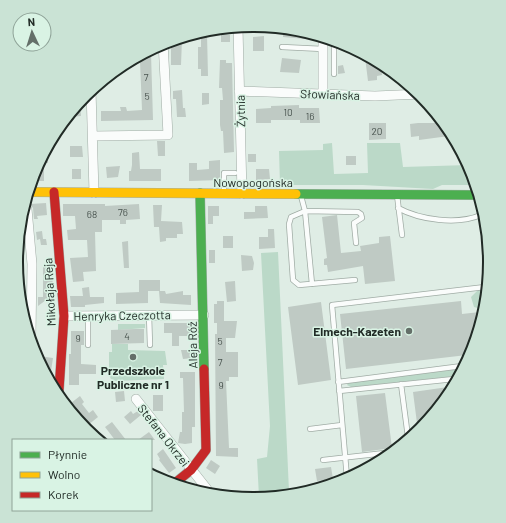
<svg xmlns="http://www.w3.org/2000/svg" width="506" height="523" viewBox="0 0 506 523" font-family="Barlow,sans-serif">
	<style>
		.green { fill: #bbd9c8 }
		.building { fill: #bfcac4 }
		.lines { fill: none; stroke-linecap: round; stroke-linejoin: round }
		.lane-casing { stroke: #a0aca5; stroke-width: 6 }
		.street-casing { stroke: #a0aca5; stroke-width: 10 }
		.fast-casing { stroke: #a0aca5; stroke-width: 10 }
		.slow-casing { stroke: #a0aca5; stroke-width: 10 }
		.jam-casing { stroke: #a0aca5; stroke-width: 10 }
		.lane { stroke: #fafcfb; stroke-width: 4.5 }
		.street { stroke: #fafcfb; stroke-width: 9 }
		.fast { stroke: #4caf50; stroke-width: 9 }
		.slow { stroke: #ffc107; stroke-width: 9 }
		.jam { stroke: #c62828; stroke-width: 9 }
		.poi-dot { fill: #646f69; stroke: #d9f3e4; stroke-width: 1.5 }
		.labels { text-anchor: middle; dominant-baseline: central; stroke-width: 3; stroke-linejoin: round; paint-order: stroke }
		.number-label { font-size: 10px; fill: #48534e }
		.street-label { font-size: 12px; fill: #212b26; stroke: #d9f3e4 }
		.poi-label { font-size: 12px; font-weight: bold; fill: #212b26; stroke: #d9f3e4; text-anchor: end }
		.rim { fill: none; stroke: #212b26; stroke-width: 2 }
	</style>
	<rect width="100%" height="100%" fill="#dfede5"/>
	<!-- green -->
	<path class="green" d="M332,143L334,174L368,173L367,143H400L403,167L468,165L472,171L475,185H442L433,189L363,185H280L279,151L323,150V144Z
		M278,252L289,491L259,497L257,459L267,457L270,426L261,253Z
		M478,290H484L481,309L474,307L471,297Z
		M118,324H145V328L118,330Z
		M112,344H128V350L165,351L167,365H163L164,379L116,381L111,379L109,375V352H112Z
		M461,369L456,376L351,387L347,385L349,382Z"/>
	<!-- building -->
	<path class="building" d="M283,30L306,35V39L283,37Z
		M207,34L208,76H201V69H198V47H201V35Z
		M221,35H230V42H221Z
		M264,36V51H253V37Z
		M182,39L181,65H171V41Z
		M146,53H151L153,120L101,121V111H121L120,107H126L127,111L142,110L140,61H144V55Z
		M365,57L381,67L382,75L377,76V80L368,81Z
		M282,58L301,60L299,73L280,72Z
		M220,60H226V63H232L234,152L224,153L223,131H221L220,125V100H223L222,88H219Z
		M343,65L345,73L338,74V66Z
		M182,90L183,108H185L186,117H177L176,99H173V91Z
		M202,93H209V104L202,105Z
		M80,102L81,116L70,117Z
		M299,105V108H319L320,123H300V120H271V123H256V109L271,108V106Z
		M369,123H386V139L369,140Z
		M418,123H440L449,136L419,140V136L411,137L410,124Z
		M157,141H165V156H158Z
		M70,146H82L83,157H70Z
		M47,151L48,163H44V181H32L34,171Z
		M139,152L140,169H161V181H129V171H131L132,165V153Z
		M248,154H256V162H248Z
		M346,156H356V165H346Z
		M220,160V180L189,181V163H197V170L209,169V161Z
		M120,166L118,177L107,178L106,167Z
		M72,169H81V179H72Z
		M256,169H269L270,179L256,180Z
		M46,203L47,215L37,216L38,219H34L33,208L30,204Z
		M63,204H105V206L139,204L140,219L126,220V224H120V220H102V232H95L96,271L83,272L84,281L73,282L70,258L88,257L87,240H68L67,230L76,229L75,216H63Z
		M153,205H162L161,221L182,222L183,234H177V238H166V241L160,242L159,227H154Z
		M208,206H219V216H213V224H208Z
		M255,206H267L268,218L244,219V212H255Z
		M337,215L341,253L361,251L360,246L379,243V237L390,236L395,281L365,284L363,266L328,272L327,265H324V259L327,258L322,217Z
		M268,229H274L275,248L259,249V237H268Z
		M42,231L43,239H46L47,245H41L40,239L37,240L36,232Z
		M223,236H233V248H223Z
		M21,239H23L24,272H18L16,261Z
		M128,241L129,268H124L122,242Z
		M209,250H215V263H209Z
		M241,255L252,256L254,263L253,270L242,271Z
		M43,267H53L52,300H46L38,306V297H43Z
		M139,280H160V291H165L166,294L183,291V295H191V305L160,303L159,291H148V303L116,304V293L139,292Z
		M235,281L236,301L227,302L225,282Z
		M89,287L90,297H104V303L85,305V307H71L70,296H83L82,288Z
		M217,301H224V321H237L235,338H226V352H238V377H229V381H226L229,448H238V457L216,456L215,334H217V323H214V304H217Z
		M461,301L462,314L480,312L473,347L466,348L467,355L346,369L340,314Z
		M321,302L331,380L298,385L288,307Z
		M164,323H194V336H179V346H172V333H164Z
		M135,329H144V343L111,344V330Z
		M71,331H84V345H81V364L96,365V374H79V385H69V354H71Z
		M33,347L40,348L39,356L53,358L51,371L46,370L34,352Z
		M181,350H194V358L183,359Z
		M180,372H195V427H192V443L185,444L178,443L180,432H182V412H184L183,378H180Z
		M448,387L420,429L418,431L413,392Z
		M124,391L125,401L116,402L115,392Z
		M385,393L392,448L362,452L356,396Z
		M153,395H163V411H153Z
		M80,396L84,402L82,404L89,413L93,410L98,417L88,425L71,403Z
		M131,411L133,414L138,411L141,415L130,424L124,417Z
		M112,422L126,440H115L105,427Z
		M149,432L155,440H138Z
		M163,449L176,468L169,473L159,460L160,459L157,454Z
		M211,460L220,466L215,474L206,468Z
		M331,467L333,479L317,481L315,469Z"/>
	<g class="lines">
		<defs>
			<path id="lane" d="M334,41V74
				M282,47L323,49
				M224,192V173H235
				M397,195L402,235
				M301,196L305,211L312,284
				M398,208C420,220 457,225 481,215
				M355,280L299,285L293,280L289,224L291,217L305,211L358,212L361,214L362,218L354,223L356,243
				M149,315L150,345
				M88,345V316
				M338,382L462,366
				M401,384L408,437
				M339,391L454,379
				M310,429L342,425
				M323,460L385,453
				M347,478L332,305L485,287"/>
			<path id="street" d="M238,27L242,194
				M91,90L94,193
				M239,91L375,96L421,94
				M323,94V38
				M93,136L168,135L163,42
				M27,209L32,264L31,336
				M64,316L204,315
				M136,399L207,489"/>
			<path id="fast" d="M200,193L204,369
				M296,194L477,195"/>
			<path id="slow" d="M30,192L296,194"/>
			<path id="jam" d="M54,192L64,316L59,390
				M175,483L191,470L206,450L204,369"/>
		</defs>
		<!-- lane casing -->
		<use href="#lane" class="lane-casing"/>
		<!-- street casing -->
		<use href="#street" class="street-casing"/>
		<!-- fast casing -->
		<use href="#fast" class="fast-casing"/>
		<!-- slow casing -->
		<use href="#slow" class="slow-casing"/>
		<!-- jam casing -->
		<use href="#jam" class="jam-casing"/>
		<!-- lane -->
		<use href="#lane" class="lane"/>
		<!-- street -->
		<use href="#street" class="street"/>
		<!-- fast -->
		<use href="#fast" class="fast"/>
		<!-- slow -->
		<use href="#slow" class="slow"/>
		<!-- jam -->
		<use href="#jam" class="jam"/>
	</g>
	<!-- markers -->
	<g class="poi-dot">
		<circle cx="409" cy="331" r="4"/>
		<circle cx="133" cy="357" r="4"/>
	</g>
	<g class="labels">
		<!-- number labels -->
		<g class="number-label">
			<text x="146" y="77">7</text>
			<text x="147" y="96">5</text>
			<text x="288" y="112">10</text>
			<text x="310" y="116">16</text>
			<text x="377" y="131">20</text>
			<text x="123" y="212">76</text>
			<text x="92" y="214">68</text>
			<text x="127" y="336">4</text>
			<text x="78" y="338">9</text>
			<text x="220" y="341">5</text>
			<text x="220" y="362">7</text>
			<text x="221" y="385">9</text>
		</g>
		<!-- street labels -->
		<g class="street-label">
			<text transform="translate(330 94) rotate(2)">Słowiańska</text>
			<text transform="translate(240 111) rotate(-91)">Żytnia</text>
			<text x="253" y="182">Nowopogońska</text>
			<text transform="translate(49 292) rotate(-93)">Mikołaja Reja</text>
			<text transform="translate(122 315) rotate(-1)">Henryka Czeczotta</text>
			<text transform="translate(192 345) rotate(-91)">Aleja Róż</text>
			<text transform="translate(164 435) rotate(52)">Stefana Okrzei</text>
		</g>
		<!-- poi labels -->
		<g class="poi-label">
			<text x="401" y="331">Elmech-Kazeten</text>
			<text x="133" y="370" text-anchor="middle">Przedszkole<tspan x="133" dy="14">Publiczne nr 1</tspan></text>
		</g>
	</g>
	<!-- crop -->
	<path d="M0 0H506V523H0ZM23 262a230 230 0 1 1 460 0a230 230 0 1 1-460 0Z" fill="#cae3d5" fill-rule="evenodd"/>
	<path class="rim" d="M23 262a230 230 0 1 1 460 0a230 230 0 1 1-460 0Z"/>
	<!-- legend -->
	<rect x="12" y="439" width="140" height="72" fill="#d9f3e4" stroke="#8fa398"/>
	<rect x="20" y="452" width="20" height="6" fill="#4caf50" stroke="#8fa398"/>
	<text x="48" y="459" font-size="12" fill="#212b26">Płynnie</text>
	<rect x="20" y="472" width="20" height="6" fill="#ffc107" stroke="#8fa398"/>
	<text x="48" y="479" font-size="12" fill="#212b26">Wolno</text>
	<rect x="20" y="492" width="20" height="6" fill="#c62828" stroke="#8fa398"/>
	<text x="48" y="499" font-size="12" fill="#212b26">Korek</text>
	<!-- north arrow -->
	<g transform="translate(32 32) rotate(356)"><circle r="19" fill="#d9f3e4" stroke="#8fa398"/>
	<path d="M0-3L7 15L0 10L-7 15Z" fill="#646f69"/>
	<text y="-6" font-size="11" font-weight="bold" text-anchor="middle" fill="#212b26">N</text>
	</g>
</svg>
